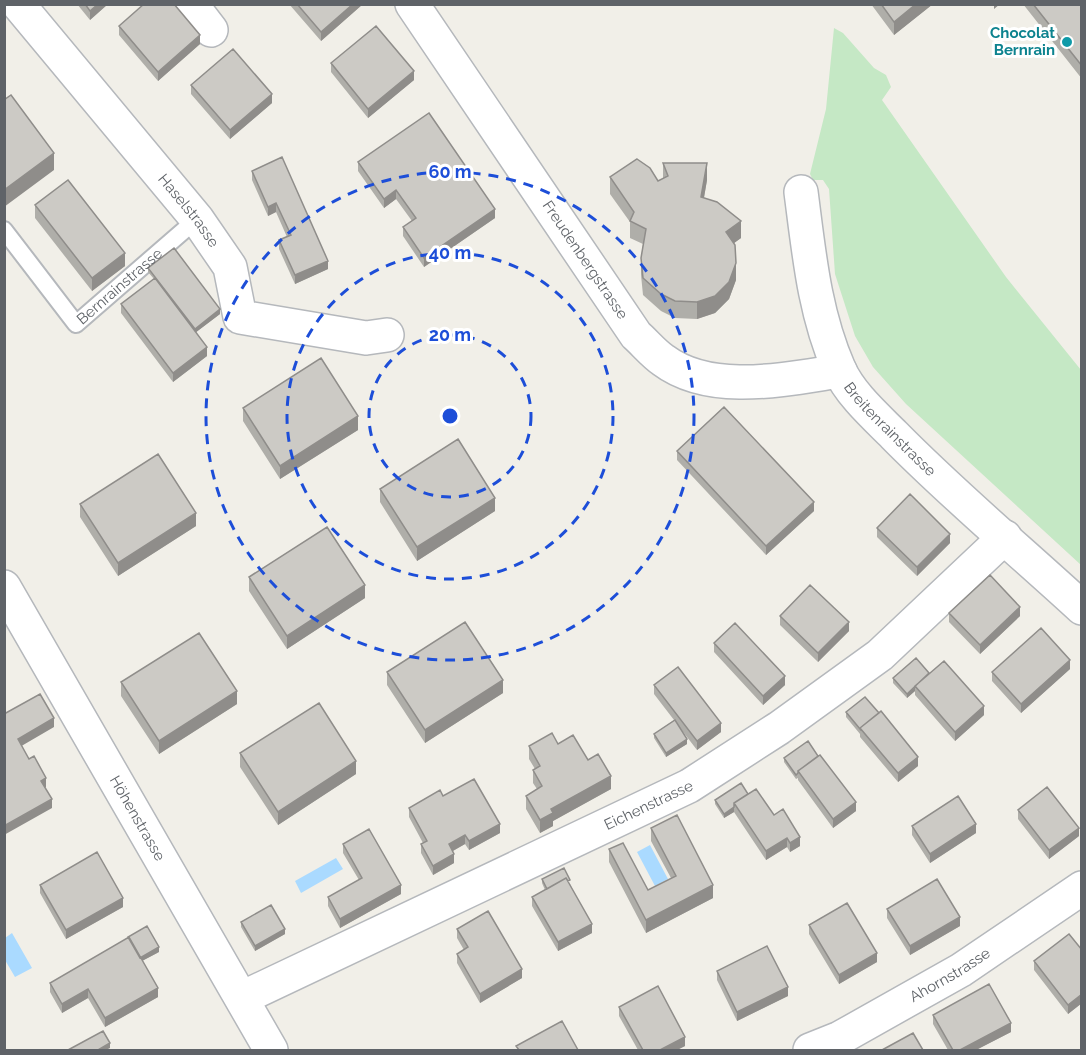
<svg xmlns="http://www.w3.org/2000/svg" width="1086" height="1055" viewBox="0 0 1086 1055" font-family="Raleway,sans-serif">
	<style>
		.green { fill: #c5e8c5 }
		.water { fill: #aadaff }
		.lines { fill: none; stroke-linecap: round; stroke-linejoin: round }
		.lane-casing { stroke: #b5b8bc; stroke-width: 20 }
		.street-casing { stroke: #b5b8bc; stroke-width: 36 }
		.lane { stroke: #fff; stroke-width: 16 }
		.street { stroke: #fff; stroke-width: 33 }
		.wall { fill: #afaea9 }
		.shaded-wall { fill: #8f8d8a }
		.building { fill: #cccac5; stroke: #8f8d8a; stroke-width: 1.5 }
		.ring { fill: none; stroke: #1d4ed8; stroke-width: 3; stroke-dasharray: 10 8 }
		.culture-dot { fill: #0f9aa8; stroke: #fff; stroke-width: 2 }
		.labels { text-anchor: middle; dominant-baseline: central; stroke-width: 6; stroke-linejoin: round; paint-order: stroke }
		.culture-label { font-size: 15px; font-weight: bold; fill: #0d838f; stroke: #fff; text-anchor: end }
		.street-label { font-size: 15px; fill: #5f6368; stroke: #fff }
		.centre { fill: #1d4ed8; stroke: #fff; stroke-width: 3 }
		.ring-label { font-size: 18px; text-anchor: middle; font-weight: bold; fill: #1d4ed8; stroke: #fff; stroke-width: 6; stroke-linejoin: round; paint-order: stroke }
	</style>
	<rect width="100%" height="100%" fill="#f1efe8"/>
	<!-- green -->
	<path class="green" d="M834,28L843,33L874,68L886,75L891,87L882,100L1006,277L1081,370V565L906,404L873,367L855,336L835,274L829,189L823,180H813L810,174L826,109Z"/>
	<!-- water -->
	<path class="water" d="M650,845L668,879L655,886L637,852Z
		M336,858L343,869L301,893L295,881Z
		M12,933L32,968L15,977L5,960V938Z"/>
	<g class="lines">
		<defs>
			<g id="lane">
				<path id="s1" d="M4,230L76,324L197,219"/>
			</g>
			<g id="street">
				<path id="s2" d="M18,4L197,219L230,267L240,317L366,338L387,335"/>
				<path d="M191,4L211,30"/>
				<path id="s3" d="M412,4L636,335C645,343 653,353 663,360C711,396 786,379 840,371"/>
				<path id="s4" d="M801,192C809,253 814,312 839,369C850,394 875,416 894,435C954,496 1019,550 1082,608"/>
				<path id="s5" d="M4,587L271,1050"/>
				<path id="s6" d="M242,998L689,786L779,728L880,655L1005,537"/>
				<path id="s7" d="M810,1050L840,1038L961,970L1082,888"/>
			</g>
		</defs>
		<!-- lane casing -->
		<use href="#lane" class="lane-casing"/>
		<!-- street casing -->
		<use href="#street" class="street-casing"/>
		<!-- lane -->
		<use href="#lane" class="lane"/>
		<!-- street -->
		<use href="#street" class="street"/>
	</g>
	<!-- wall -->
	<path class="wall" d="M77,4H108L90,20Z
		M289,4H363L321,41Z
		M871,4H933L894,35Z
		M1023,4H1082V79Z
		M119,26L200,44L158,81L119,35Z
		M331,63L414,80L368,118L331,72Z
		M191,85L272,103L230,139L191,94Z
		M358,162L495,218L424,267L403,236V227L412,221L396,199L384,208L358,171Z
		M663,163L707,180L704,198L741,238L734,243L736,280L729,299L715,313L697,319L675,318L661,311L643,295L641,275V258L643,244L630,238V222L610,194V177L658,181L663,179Z
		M252,171L328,269L295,284L279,249V240L287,237L276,212L268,216L252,180Z
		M35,205L125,266L92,291L35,218Z
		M148,268L220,314L196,332L207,356L173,382L121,313V304L154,279L148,272Z
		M243,408L358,430L280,479L243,421Z
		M677,451L814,511L766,555L677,460Z
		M380,489L495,511L417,561L380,502Z
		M80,504L196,526L118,576L80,517Z
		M877,528L950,543L917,576L877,537Z
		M249,577L365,598L287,649L249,591Z
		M949,613L1020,616L980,654L949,622Z
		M780,616L849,631L818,662L780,625Z
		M714,643L785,685L763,705L714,652Z
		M1070,669L1021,713L992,681V672Z
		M387,672L503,693L425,743L387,685Z
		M929,673L984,715L955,741L915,695V691L907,698L893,683V678Z
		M121,682L237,704L159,754L121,696Z
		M654,685L721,732L697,750L677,724L687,744L666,757L654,738V734L674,720L654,694Z
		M846,712L918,766L898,782L860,737V734L846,717Z
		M558,744L588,760L611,789L553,821V826L540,833L526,809V796L537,789L533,783V770L535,769L529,759V746Z
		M240,753L356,774L278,825L240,767Z
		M818,756L856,811L833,828L798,780V778L796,779L784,762V758Z
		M748,794L774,815L800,846L790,852L787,847L766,860L734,812L724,818L715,804V800Z
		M443,796L500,833L469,850L465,844L453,851L454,863L433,875L421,853V844L423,843L409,817V808Z
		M1018,810L1079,836L1049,859L1018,819Z
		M912,826L976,833L930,863L912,835Z
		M651,828L713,898L646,933L609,862V849L648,890L671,878L651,841Z
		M343,844L401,894L340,928L328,906V897L359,880L343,853Z
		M542,879L570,884L592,933L558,951L532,906V897L545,890L542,883Z
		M40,885L123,907L66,939L40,893Z
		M887,909L960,926L910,955L887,918Z
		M241,922L285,934L255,951L241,927Z
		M809,925L877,962L839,984L809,934Z
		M457,929L522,978L480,1003L457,963V954L464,950L457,938Z
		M1082,950V1003L1068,1014L1034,970V961Z
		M159,952L142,961L158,997L105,1027L88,998L62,1013L50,992V983Z
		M717,971L788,996L737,1021L717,980Z
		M619,1007L685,1046L677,1050H638L619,1016Z
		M933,1015L1011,1032L976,1050H948L933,1024Z"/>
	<!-- shaded-wall -->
	<path class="shaded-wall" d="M98,4H108L90,20V11Z
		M353,4H363L321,41V32Z
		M916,4H933L894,35V22Z
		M994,4H1000L994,9Z
		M200,35V44L158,81V72Z
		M414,71V80L368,118V109Z
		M272,94V103L230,139V130Z
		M54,153V170L4,207V190Z
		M707,163V180L701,214V197Z
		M396,190V199L384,208V199Z
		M276,203V212L268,216V207Z
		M495,209V218L424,267V258Z
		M741,221V238L726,249V232Z
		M125,253V266L92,291V278Z
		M328,261V269L295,284V275Z
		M736,263V280L729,299L715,313L697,319V302Z
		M220,309V314L195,333V329Z
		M207,347V356L173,382V373Z
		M358,416V430L280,479V466Z
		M495,498V511L417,561V547Z
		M814,502V511L766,555V546Z
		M196,513V526L118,576V563Z
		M950,534V543L917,576V567Z
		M365,585V598L287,649V636Z
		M1020,607V616L980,654V645Z
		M849,622V631L818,662V653Z
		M1070,660V669L1021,713V704Z
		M785,676V685L763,705V696Z
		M503,680V693L425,743V730Z
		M915,687V691L907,698V694Z
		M237,691V704L159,754V741Z
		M984,706V715L955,741V732Z
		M54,718V727L18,748V739Z
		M721,723V732L697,750V741Z
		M687,739V744L666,757V753Z
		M918,757V766L898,782V773Z
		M356,761V774L278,825V812Z
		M611,776V789L553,821V826L540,833V820L551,809Z
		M46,778V787L41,790V781Z
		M52,799V808L4,835V826Z
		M856,802V811L833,828V819Z
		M734,807V812L724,818V814Z
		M500,824V833L469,850V841Z
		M976,824V833L930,863V854Z
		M1079,828V836L1049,859V850Z
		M465,835V844L449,853V844Z
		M800,837V846L790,852V843Z
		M787,838V847L766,860V851Z
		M454,854V863L433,875V866Z
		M401,885V894L340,928V919Z
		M713,885V898L646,933V920Z
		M123,898V907L66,939V930Z
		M960,917V926L910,955V946Z
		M592,924V933L558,951V942Z
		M285,929V934L255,951V946Z
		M159,947V952L140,962V958Z
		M877,953V962L839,984V975Z
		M522,969V978L480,1003V994Z
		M788,987V996L737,1021V1012Z
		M158,988V997L105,1027V1018Z
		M88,989V998L62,1013V1004Z
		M1082,994V1003L1068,1014V1005Z
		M1011,1023V1032L976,1050H960Z
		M685,1037V1046L677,1050H660Z
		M110,1043V1048L106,1050H98Z"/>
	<!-- building -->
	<path class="building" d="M85,4H98L90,11Z
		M144,4H174L200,35L158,72L119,26Z
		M297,4H353L321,32Z
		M881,4H916L894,22Z
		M1033,4H1082V66Z
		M376,26L414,71L368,109L331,63Z
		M233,49L272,94L230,130L191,85Z
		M11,95L54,153L4,190V100Z
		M429,113L495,209L424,258L403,227L416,218L396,190L384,199L358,162Z
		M282,157L328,261L295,275L279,240L291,235L276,203L268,207L252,171Z
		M637,159L650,168L658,181L668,176L663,163H707L701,197L717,202L741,221L726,232L735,245L736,263L729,282L715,296L697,302L675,301L661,294L643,278L641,258L646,229L630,221L634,212L610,177Z
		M68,180L125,253L92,278L35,205Z
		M174,248L220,309L195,329L148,268Z
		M155,278L207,347L173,373L121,304Z
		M321,358L358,416L280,466L243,408Z
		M724,407L814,502L766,546L677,451Z
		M458,439L495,498L417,547L380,489Z
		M158,454L196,513L118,563L80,504Z
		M910,494L950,534L917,567L877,528Z
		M327,527L365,585L287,636L249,577Z
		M990,575L1020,607L980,645L949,613Z
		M810,585L849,622L818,653L780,616Z
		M465,622L503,680L425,730L387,672Z
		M735,623L785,676L763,696L714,643Z
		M1041,628L1070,660L1021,704L992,672Z
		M199,633L237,691L159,741L121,682Z
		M916,658L929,673L907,694L893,678Z
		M944,661L984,706L955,732L915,686Z
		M678,667L721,723L697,741L654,685Z
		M40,694L54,718L18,739L29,759L34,756L46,778L41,781L52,799L4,826V714Z
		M865,697L879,713L860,728V729L846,712Z
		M319,703L356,761L278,812L240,753Z
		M881,711L918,757L898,773L860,728Z
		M675,720L687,739L666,753L654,734Z
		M552,733L558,744L573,735L588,760L598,754L611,776L551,809L553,813L540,820L526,796L542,786L533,770L540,766L529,746Z
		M808,741L818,756L798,771V773L796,775L784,758Z
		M820,755L856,802L833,819L798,771Z
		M474,779L500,824L469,841L465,835L449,844L454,854L433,866L421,844L427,841L409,808L440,790L443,796Z
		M741,783L748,794L734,803V807L724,814L715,800Z
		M1047,787L1079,828L1049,850L1018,810Z
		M756,789L774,815L783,809L800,837L790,843L787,838L766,851L734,803Z
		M958,796L976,824L930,854L912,826Z
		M677,815L713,885L646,920L609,849L623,843L648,890L676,876L651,828Z
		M369,829L401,885L340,919L328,897L362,878L343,844Z
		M97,852L123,898L66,930L40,885Z
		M564,868L570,880L568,881L566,878L547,889L542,879Z
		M566,878L592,924L558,942L532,897Z
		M937,879L960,917L910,946L887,909Z
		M847,903L877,953L839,975L809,925Z
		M271,905L285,929L255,946L241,922Z
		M488,911L522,969L480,994L457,954L468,947L457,929Z
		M147,926L159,947L140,958L128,937Z
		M1069,934L1082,950V994L1068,1005L1034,961Z
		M129,937L158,988L105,1018L88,989L62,1004L50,983Z
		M767,946L788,987L737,1012L717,971Z
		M989,984L1011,1023L960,1050H953L933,1015Z
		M658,986L685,1037L660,1050H643L619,1007Z
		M562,1021L578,1050H519L516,1046Z
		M103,1031L110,1043L98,1050H68Z
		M913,1033L923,1050H882Z"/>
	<!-- distance rings -->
	<g class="ring">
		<circle cx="450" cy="416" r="81"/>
		<circle cx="450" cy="416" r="163"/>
		<circle cx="450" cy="416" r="244"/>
	</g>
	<!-- markers -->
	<circle class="culture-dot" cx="1067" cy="42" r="6"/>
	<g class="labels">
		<!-- culture labels -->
		<g class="culture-label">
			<text x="1055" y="33">Chocolat<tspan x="1055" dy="17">Bernrain</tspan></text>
		</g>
		<!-- street labels -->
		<g class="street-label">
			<text stroke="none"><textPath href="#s2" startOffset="268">Haselstrasse</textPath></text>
			<text stroke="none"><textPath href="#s3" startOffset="309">Freudenbergstrasse</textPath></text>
			<text stroke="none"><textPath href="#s1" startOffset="176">Bernrainstrasse</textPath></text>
			<text stroke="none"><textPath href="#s4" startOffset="261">Breitenrainstrasse</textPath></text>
			<text stroke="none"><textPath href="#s6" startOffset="450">Eichenstrasse</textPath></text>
			<text stroke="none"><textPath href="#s5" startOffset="267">Höhenstrasse</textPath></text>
			<text stroke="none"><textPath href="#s7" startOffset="159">Ahornstrasse</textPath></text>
		</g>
	</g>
	<circle cx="450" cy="416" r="9" class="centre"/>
	<g class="ring-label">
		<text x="450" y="178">60 m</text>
		<text x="450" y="259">40 m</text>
		<text x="450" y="341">20 m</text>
	</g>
	<!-- border -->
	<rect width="1086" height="1055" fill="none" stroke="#5f6368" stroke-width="12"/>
</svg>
